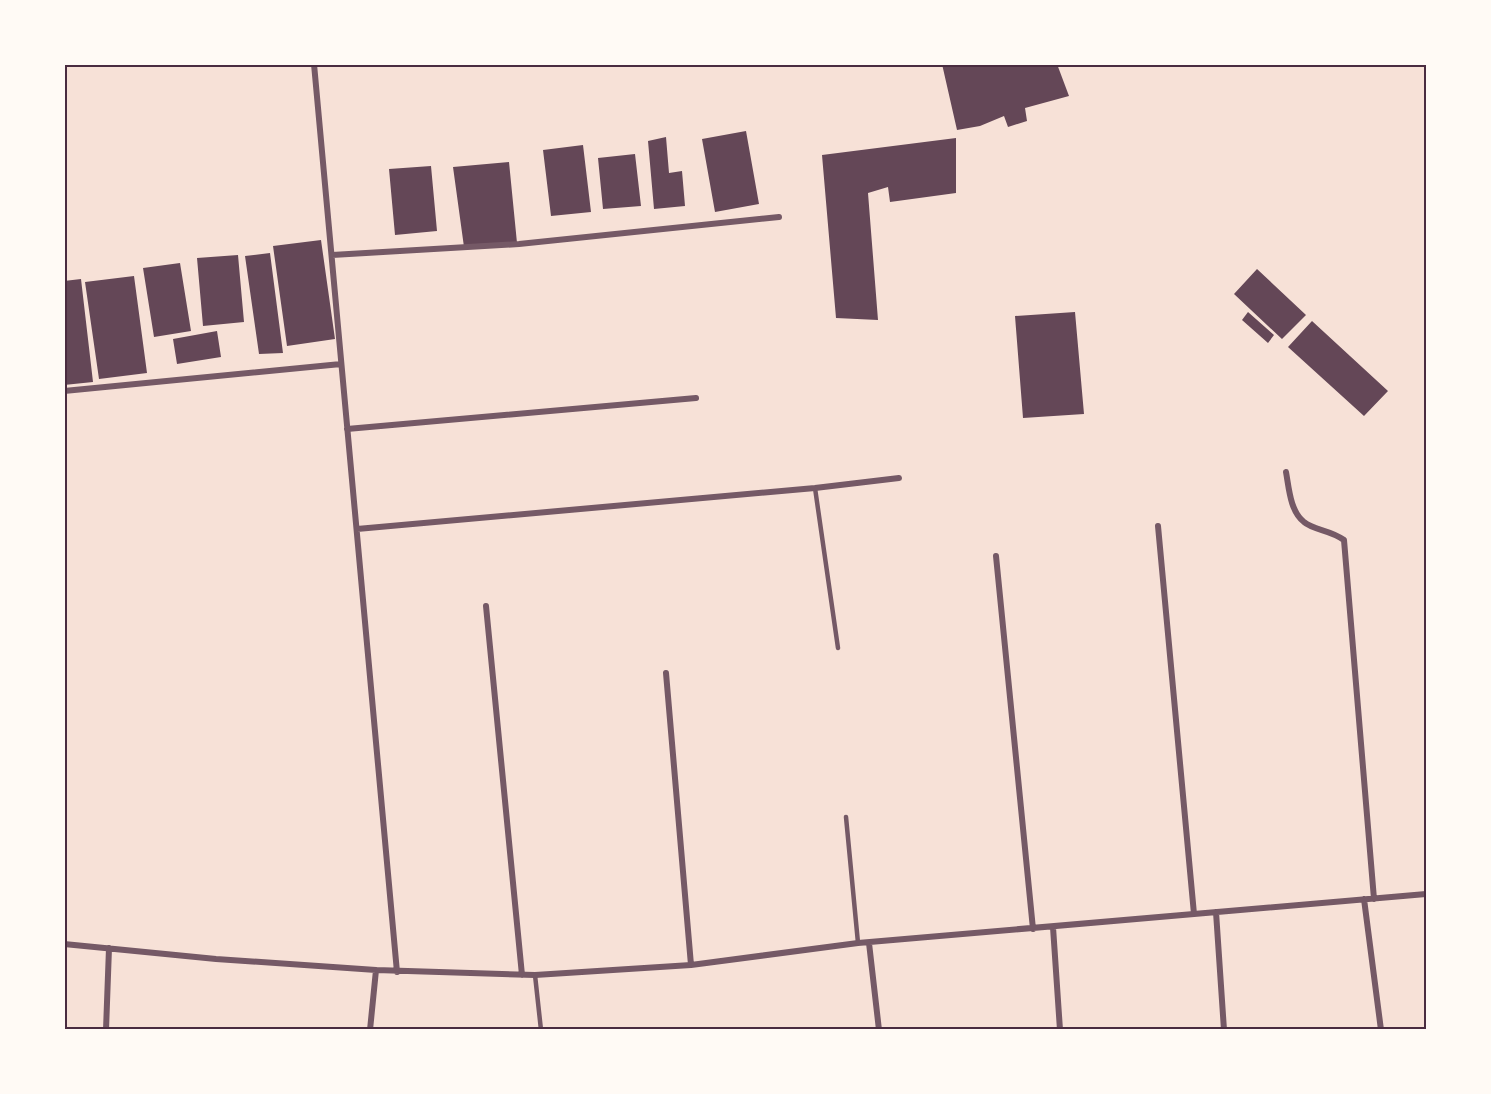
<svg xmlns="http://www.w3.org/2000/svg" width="1491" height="1094" viewBox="0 0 1491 1094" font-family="'Libre Baskerville',serif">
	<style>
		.building { fill: #644757 }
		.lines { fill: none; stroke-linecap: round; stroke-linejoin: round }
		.service { stroke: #755966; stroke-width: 4.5 }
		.minor { stroke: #755966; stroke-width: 6 }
		.neatline { fill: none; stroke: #4a2c40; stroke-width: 2 }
	</style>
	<rect width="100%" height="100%" fill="#f7e1d7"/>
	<!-- building -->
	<path class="building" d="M942,64H1057L1069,96L1025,108L1027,121L1008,127L1004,116L980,126L957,130Z
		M746,131L759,204L715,212L702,139Z
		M666,137L669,173L682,171L685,206L654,209L648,141Z
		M956,138V193L890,202L888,187L868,193L878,320L836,318L822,155Z
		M583,145L591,212L551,216L543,150Z
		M635,154L641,206L603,209L598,158Z
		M509,162L517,243L464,247L453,167Z
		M431,166L437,231L395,235L389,169Z
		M321,240L335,339L287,346L273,246Z
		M270,253L283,353L259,354L245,256Z
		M238,255L244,322L203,326L197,258Z
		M180,263L191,331L154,337L143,268Z
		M1257,269L1306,315L1282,339L1234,294Z
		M134,276L147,373L99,379L85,282Z
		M81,279L93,382L64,385V281Z
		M1075,312L1084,414L1023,418L1015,316Z
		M1248,312L1274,335L1268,343L1242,320Z
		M1312,321L1388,391L1364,416L1288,347Z
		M217,331L221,357L177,364L173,339Z"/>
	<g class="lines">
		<!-- service -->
		<path class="service" d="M815,488L838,648
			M846,817L858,943
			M535,975L541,1030"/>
		<!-- minor -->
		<path class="minor" d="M314,64L397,972
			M332,255L519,244L779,217
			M64,391L341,364
			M347,429L696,398
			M1286,472C1289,488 1290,511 1304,522C1313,530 1331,530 1344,540L1374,899
			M1158,526L1194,914
			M357,529L815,488L899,478
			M996,556L1033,929
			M486,606L522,975
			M666,673L691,965
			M1364,899L1381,1030
			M1216,912L1224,1030
			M1053,927L1060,1030
			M869,943L879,1030
			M64,944L216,959L376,970L535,975L691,965L858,943L1426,894
			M106,1030L109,948
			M370,1030L376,970"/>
	</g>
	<!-- border -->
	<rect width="1491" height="1094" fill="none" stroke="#fffaf5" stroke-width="132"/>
	<rect x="66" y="66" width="1359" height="962" class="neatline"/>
</svg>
